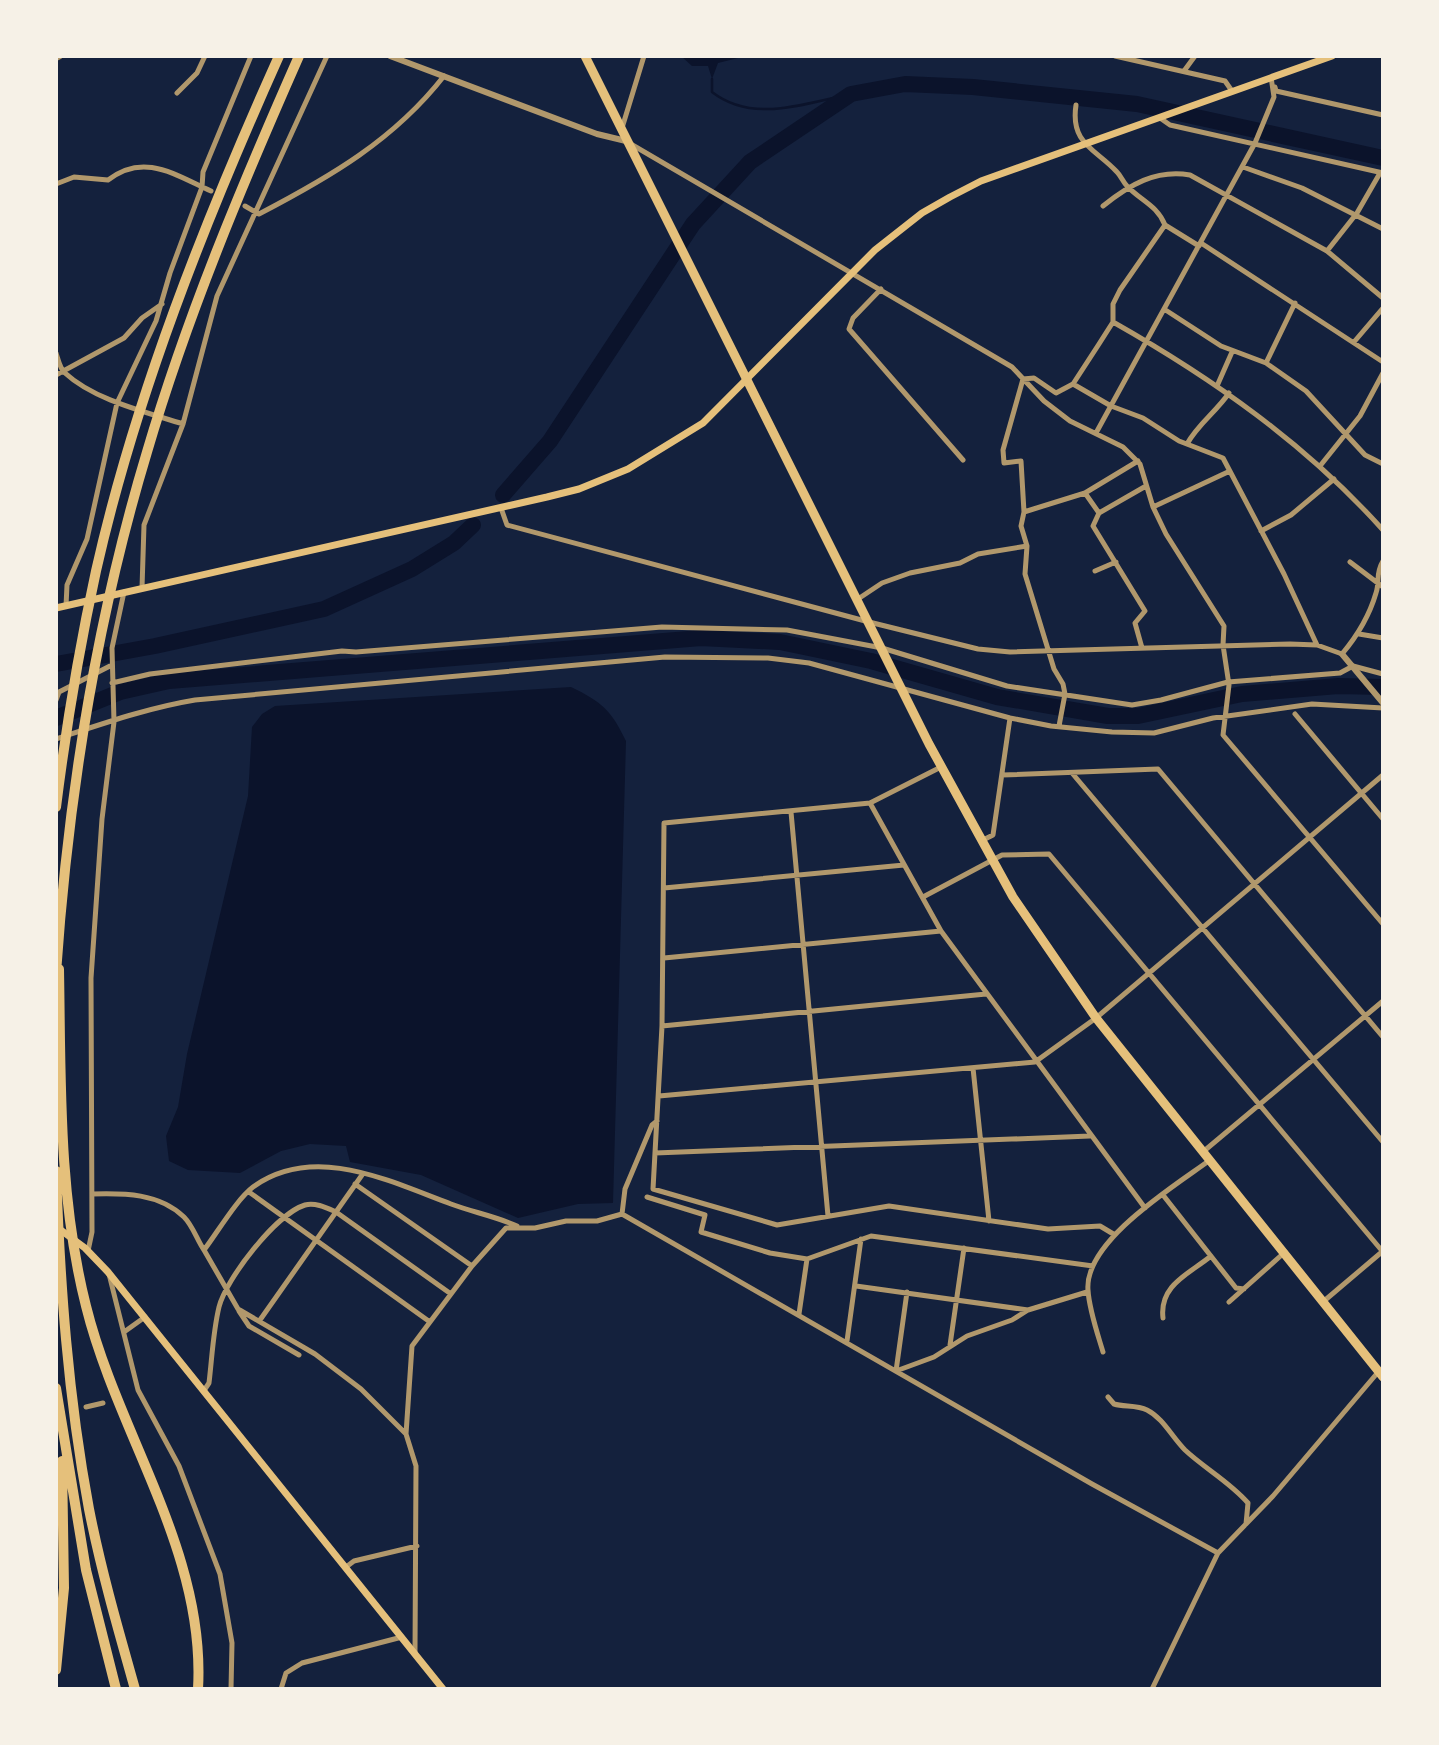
<svg xmlns="http://www.w3.org/2000/svg" width="1439" height="1745" viewBox="0 0 1439 1745" font-family="'Nunito Sans',sans-serif">
	<style>
		.water { fill: #0b132b }
		.lines { fill: none; stroke-linecap: round; stroke-linejoin: round }
		.stream { stroke: #0b132b; stroke-width: 2.5 }
		.river { stroke: #0b132b; stroke-width: 16 }
		.minor { stroke: #b1986c; stroke-width: 5 }
		.tertiary { stroke: #b1986c; stroke-width: 6 }
		.secondary { stroke: #e5c07b; stroke-width: 7 }
		.trunk { stroke: #e5c07b; stroke-width: 9 }
		.motorway { stroke: #e5c07b; stroke-width: 10 }
	</style>
	<rect width="100%" height="100%" fill="#14213d"/>
	<!-- water -->
	<path class="water" d="M681,56H746L718,63L712,79L708,66H692Z
		M571,687C602,702 611,710 626,741L613,1203L578,1204L518,1218L421,1175L350,1162L346,1146L310,1144L281,1151L240,1173L188,1170L169,1161L166,1136L178,1107L187,1054L248,796L252,727L262,714L275,706Z"/>
	<g class="lines">
		<!-- stream -->
		<path class="stream" d="M712,79V92C753,124 805,103 851,94"/>
		<!-- river -->
		<path class="river" d="M503,495L550,441L693,224L750,162L851,94L905,84L973,87L1137,104L1383,158
			M56,664L155,646L324,609L412,569L454,543L473,525
			M56,718L120,692L169,681L701,638L780,642L871,661L997,697L1108,716H1138L1242,694L1338,686L1383,687"/>
		<!-- minor -->
		<path class="minor" d="M1115,56L1225,81L1232,91
			M1184,71L1195,56
			M1275,87L1276,91L1383,115
			M177,93L197,73L205,56
			M1160,118L1170,125L1383,173
			M622,128L644,56
			M629,143L1012,367L1044,401L1070,421L1123,447L1140,464L1153,507L1166,534L1224,626L1223,645L1229,685L1223,735L1383,924
			M1243,167L1302,188L1383,229
			M56,184L74,177L108,180C144,152 175,175 211,191
			M245,206L259,214C330,177 394,140 444,76
			M1103,206C1129,185 1156,169 1190,175L1327,251L1383,298
			M1165,225L1199,246
			M1201,243L1383,362
			M1327,251L1357,213L1380,173
			M881,289L853,318L849,329L963,460
			M1164,309L1221,346L1266,363L1306,391L1365,455L1383,464
			M1113,322C1212,378 1306,444 1383,530
			M1354,342L1383,308
			M56,353C58,359 60,369 65,373C94,400 146,412 183,424
			M1266,363L1295,303
			M56,375L124,338L142,318L162,304
			M1073,384L1111,406L1143,418L1179,441L1223,458L1284,574L1317,645
			M1217,386L1232,352
			M1096,433L1255,143L1274,97L1271,77
			M1187,444C1198,424 1216,412 1229,393
			M1320,466L1360,416L1383,373
			M1085,493L1099,513
			M1153,507L1230,471
			M501,508L507,525L869,622L978,649L1010,652L1290,644L1317,645L1342,654C1358,635 1369,617 1376,593C1380,582 1375,574 1383,561
			M1024,512L1085,493L1138,461
			M1261,531L1291,515L1334,479
			M1350,562L1383,587
			M1095,571L1116,562
			M142,588L144,525L183,424L217,296L327,56
			M858,599L882,583L910,573L960,563L978,554L1027,546
			M66,606L67,585L87,539L117,403L156,321L170,273L202,187L203,172L251,56
			M1359,634L1383,638
			M1142,648L1135,623L1145,611L1093,526L1099,513L1146,486
			M112,683L150,674L342,651L356,652L662,627L787,630L882,648L1007,686L1132,705L1161,700L1228,682L1340,673L1353,666L1383,674
			M56,700L59,692L110,666
			M1295,714L1383,819
			M1059,726L1065,694L1063,684L1054,669L1025,574L1027,546L1021,526L1024,512L1021,461L1004,463L1003,450L1023,379L1034,378L1056,393L1073,384L1099,344L1113,322V304L1120,290L1165,225C1157,205 1141,201 1127,186C1123,182 1121,176 1117,172C1096,149 1070,144 1076,105
			M56,739C102,724 147,708 195,700L665,657L768,658L809,663L1010,718L1051,726L1112,732L1154,733L1213,718L1312,704L1383,708
			M941,767L870,803L664,823L662,1026L653,1189L777,1225L889,1206L1048,1229L1100,1226L1115,1235
			M1072,773L1383,1142
			M1002,775L1158,769L1383,1037
			M870,803L941,931L1145,1208
			M791,812L828,1216
			M981,841L993,835L1010,718
			M664,888L904,865
			M923,897L1002,855L1049,854L1383,1252
			M664,958L941,931
			M662,1026L986,994
			M973,1068L989,1221
			M659,1096L1035,1062L1096,1018L1383,775
			M1204,1151L1383,1001
			M655,1153L1090,1136
			M355,1184L472,1266
			M249,1192L430,1322
			M92,1194C124,1193 159,1193 184,1217C193,1226 197,1240 204,1250
			M1163,1195L1236,1288L1244,1289
			M647,1197L705,1215L701,1232L770,1253L807,1259L871,1236L1093,1266
			M622,1214L625,1189L652,1125L657,1121
			M88,1251L92,1232L91,978L102,819L114,722L112,648L124,592
			M109,1274L138,1390L179,1466L220,1574L232,1643L231,1689
			M856,1286L1028,1310
			M907,1292L896,1371L934,1357L967,1336L1012,1320L1028,1310L1087,1292
			M1324,1301L1383,1251
			M1229,1302L1285,1252
			M239,1311L249,1326L299,1355
			M799,1314L807,1259
			M1163,1318C1159,1285 1189,1274 1211,1256
			M260,1320L362,1175
			M124,1332L145,1317
			M847,1341L861,1239
			M950,1345L964,1248
			M1103,1352C1097,1332 1089,1309 1088,1290C1084,1241 1176,1185 1210,1160
			M205,1389L209,1383C212,1358 213,1332 219,1307C226,1279 276,1214 305,1205C315,1202 327,1208 336,1212L451,1294
			M1108,1397L1114,1404C1124,1407 1137,1405 1147,1410C1163,1418 1172,1437 1185,1450C1204,1468 1230,1482 1248,1503L1246,1524
			M86,1407L103,1403
			M406,1434L361,1389L315,1354L238,1309L204,1250C217,1233 237,1199 253,1187C314,1143 389,1181 451,1204C472,1212 495,1216 517,1226
			M346,1567L354,1561L417,1546
			M415,1653L416,1466L406,1434L412,1346L472,1266L506,1228H535L566,1221H597L622,1214L1092,1484L1218,1553
			M281,1689L286,1673L302,1663L402,1637
			M1152,1689L1218,1553L1273,1496L1379,1371"/>
		<!-- tertiary -->
		<path class="tertiary" d="M390,56L597,134L626,141
			M56,58L60,56
			M1342,654L1383,703"/>
		<!-- secondary -->
		<path class="secondary" d="M56,608L547,497L579,489L628,469L703,423L875,250L922,213L950,197L981,181L1332,56
			M58,1228L85,1248L108,1272L443,1689"/>
		<!-- trunk -->
		<path class="trunk" d="M585,56L929,744L1013,897L1096,1018L1383,1377"/>
		<!-- motorway -->
		<path class="motorway" d="M56,807C66,728 79,649 96,571C136,394 205,221 279,56
			M59,969C61,1081 58,1196 86,1306C118,1435 206,1552 198,1689
			M56,973C68,798 96,621 147,452C187,316 242,185 299,56
			M56,1171C60,1284 68,1397 89,1509C101,1570 118,1629 135,1689
			M56,1388L86,1570L116,1689
			M56,1670L64,1588L62,1461"/>
	</g>
	<!-- border -->
	<rect width="1439" height="1745" fill="none" stroke="#f6f1e7" stroke-width="116"/>
</svg>
